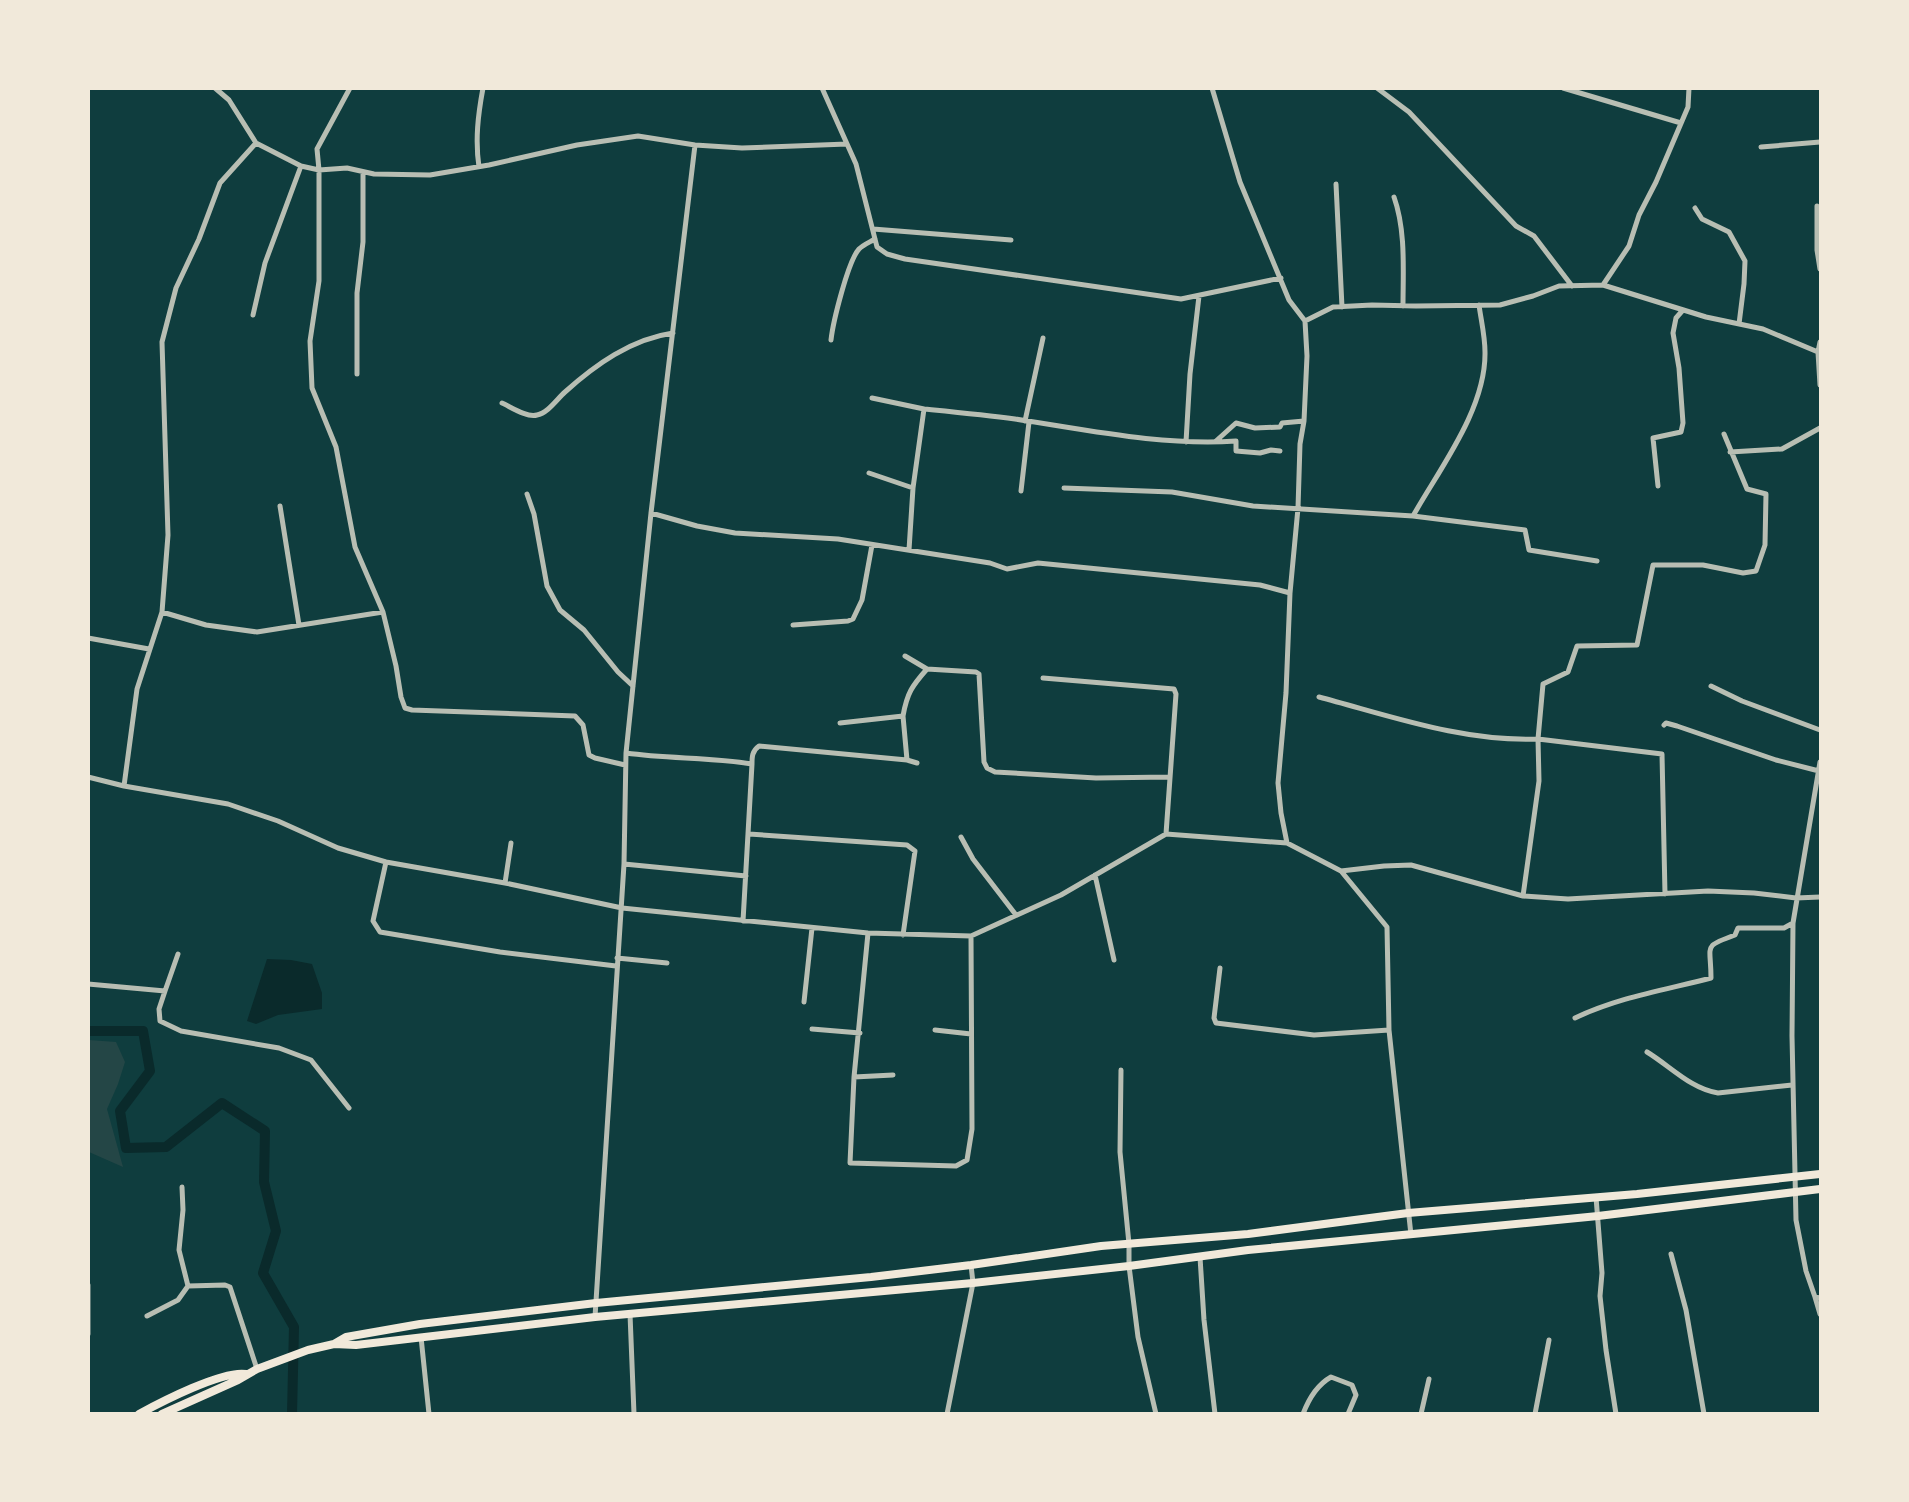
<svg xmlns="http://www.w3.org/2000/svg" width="1909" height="1502" viewBox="0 0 1909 1502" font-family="'DejaVu Sans',sans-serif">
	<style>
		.green { fill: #244646 }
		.water { fill: #0a2a2b }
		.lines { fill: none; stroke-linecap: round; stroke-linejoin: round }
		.canal { stroke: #0a2a2b; stroke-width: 10 }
		.minor { stroke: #b8beb3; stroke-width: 5 }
		.primary { stroke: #f1e9da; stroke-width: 8 }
	</style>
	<rect width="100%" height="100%" fill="#0f3d3e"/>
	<!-- green -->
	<path class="green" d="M89,1040L116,1042L125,1062L118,1084L107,1109L123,1167L89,1152Z"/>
	<!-- water -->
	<path class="water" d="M267,959L291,960L312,964L322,993V1009L278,1015L256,1024L247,1021Z"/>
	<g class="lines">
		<!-- canal -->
		<path class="canal" d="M88,1031H143L150,1071L120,1111L126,1148L166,1147L222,1103L265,1131L264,1182L276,1231L263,1273L294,1327L292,1414"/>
		<!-- minor -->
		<path class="minor" d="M215,88L229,100L256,143L301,166L319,170L347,168L374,174L430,175L489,165L577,145L638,136L695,145L742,148L847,144
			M350,88L317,149L319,170V281L310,341L312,388L336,447L355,547L383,612L396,666L401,697L405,708L412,710L575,716L583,725L589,755L595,758L625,765
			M822,88L856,164L877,247L887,254L905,259L1181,299L1281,278
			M1212,88L1240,182L1289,300L1305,321L1307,356L1304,421L1300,444L1298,508L1290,593L1286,693L1278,783L1281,813L1287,843
			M1377,88L1409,112L1516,226L1534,236L1572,286
			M1563,88L1681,123
			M1761,147L1820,142
			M479,167C475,140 478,115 483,88
			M1336,184L1342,307
			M1394,197C1406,231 1403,270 1403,306
			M1817,206V250L1820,269
			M1695,208L1702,219L1729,232L1745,261L1744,284L1739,324
			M873,229L1011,240
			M1603,285L1629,246L1639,215L1656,182L1688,107L1689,88
			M253,315L265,263L301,166
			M1305,321L1333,307L1372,305L1416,306L1500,305L1533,296L1559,286L1603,285L1706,317L1763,329L1818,352L1820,385
			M831,340C833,322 848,261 859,249C863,245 870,242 875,239
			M1818,352L1820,342
			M357,374V293L363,242V172
			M872,398L924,409
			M502,403C511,407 527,418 537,415C548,413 557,399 565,392C595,365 631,339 673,333
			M1025,421L1043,338
			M1216,441L1236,423L1255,428L1280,427L1282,423L1304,421
			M1186,442L1190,374L1199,296
			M1730,452L1782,449L1820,428
			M869,473L913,488
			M1658,486L1653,438L1681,432L1683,423L1679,368L1673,333L1676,318L1683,310
			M1064,488L1172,492L1253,506L1413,516L1525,530L1529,550L1597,561
			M1021,491L1029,422
			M527,494L534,514L547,586L560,610L584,630L618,672L633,686
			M280,506L299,625
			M651,513L697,526L735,533L838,539L990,563L1007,569L1038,563L1260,585L1290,593
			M1413,516C1440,468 1486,409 1485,352C1485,336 1481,320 1479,305
			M909,550L913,488L924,409C954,412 985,415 1015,419C1088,430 1162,446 1236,441V451L1260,453L1271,450L1280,451
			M162,612L206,625L257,632L383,612
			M793,625L848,621L853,619L862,600L872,545
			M88,638L149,649
			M905,656L927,669L976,672L979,674L984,762L987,768L995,772L1096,778L1169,777
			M1043,678L1174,689L1176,694L1166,834
			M1711,686L1742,701L1820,730
			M1319,697C1391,716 1463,742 1538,739L1662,754L1665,894
			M840,723L903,716
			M1664,725L1666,723L1677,726L1776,760L1819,771
			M626,753C668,759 710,757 752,764L743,921
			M907,760L917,763
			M1820,762L1793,923L1792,1036L1796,1220L1806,1271L1815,1297L1820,1298
			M752,764C752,757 752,751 759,746L907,760L903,716C907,693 912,686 927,669
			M88,777L124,786L228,804L278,821L338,848L386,862L505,883L622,908L868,933L971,936L1061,895L1166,834L1287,843L1341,871L1384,866L1411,865L1523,896L1568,899L1708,891L1754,893L1796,898L1820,897
			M124,786L137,689L162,612L168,535L162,342L176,288L199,239L220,183L256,143
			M749,834L907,845L915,851L903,935
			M961,837L973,859L1016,915
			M386,862L373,921L380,932L500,952L616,966
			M624,864L746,876
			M1341,871L1387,927L1389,1030L1411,1235
			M1095,875L1114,960
			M505,883L511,843
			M1523,896L1539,781L1538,739L1543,684L1568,672L1577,646L1637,645L1653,565H1703L1743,573L1756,571L1765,545L1766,494L1747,489L1724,434
			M868,933L854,1077L850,1163L956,1166L967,1160L972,1129L971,936
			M617,958L667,963
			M1220,968L1214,1018L1216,1023L1314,1035L1389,1030
			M88,984L165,991L178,954
			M165,991L159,1009L160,1021L181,1031L279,1048L311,1060L349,1108
			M804,1002L812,928
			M1575,1018C1619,997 1665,990 1711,978C1711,944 1702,947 1735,935L1738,928H1784L1793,923
			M812,1029L860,1033
			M935,1030L971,1034
			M1647,1052C1670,1066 1691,1089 1718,1093L1792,1085
			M1121,1070L1120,1152L1129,1244V1266L1138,1337L1156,1414
			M854,1077L893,1075
			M182,1187L183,1210L179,1250L188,1286L225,1285L230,1287L257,1369
			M1596,1197L1602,1273L1600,1296L1606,1350L1616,1414
			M1671,1254L1686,1310L1704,1414
			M1200,1257L1204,1320L1215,1414
			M88,1285V1334
			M1815,1297L1820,1314
			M630,1314L634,1414
			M147,1316L178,1300L188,1286
			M595,1317L624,864L626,753L651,513L695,145
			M421,1337L429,1414
			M947,1414L973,1283L971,1265
			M1303,1414C1309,1398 1317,1385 1331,1377L1352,1385L1356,1395L1348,1414
			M1421,1414L1429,1379
			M1535,1414L1549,1340"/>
		<!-- primary -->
		<path class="primary" d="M334,1344L356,1345L595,1317L973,1283L1129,1266L1248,1250L1598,1216L1820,1189
			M139,1414C161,1402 223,1370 246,1374
			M162,1414L238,1380L257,1369L308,1350L334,1344L346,1337L420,1324L596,1303L871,1277L971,1265L1101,1246L1248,1234L1408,1213L1637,1194L1820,1174"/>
	</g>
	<!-- border -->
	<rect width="1909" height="1502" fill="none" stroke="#f1e9da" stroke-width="180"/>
</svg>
